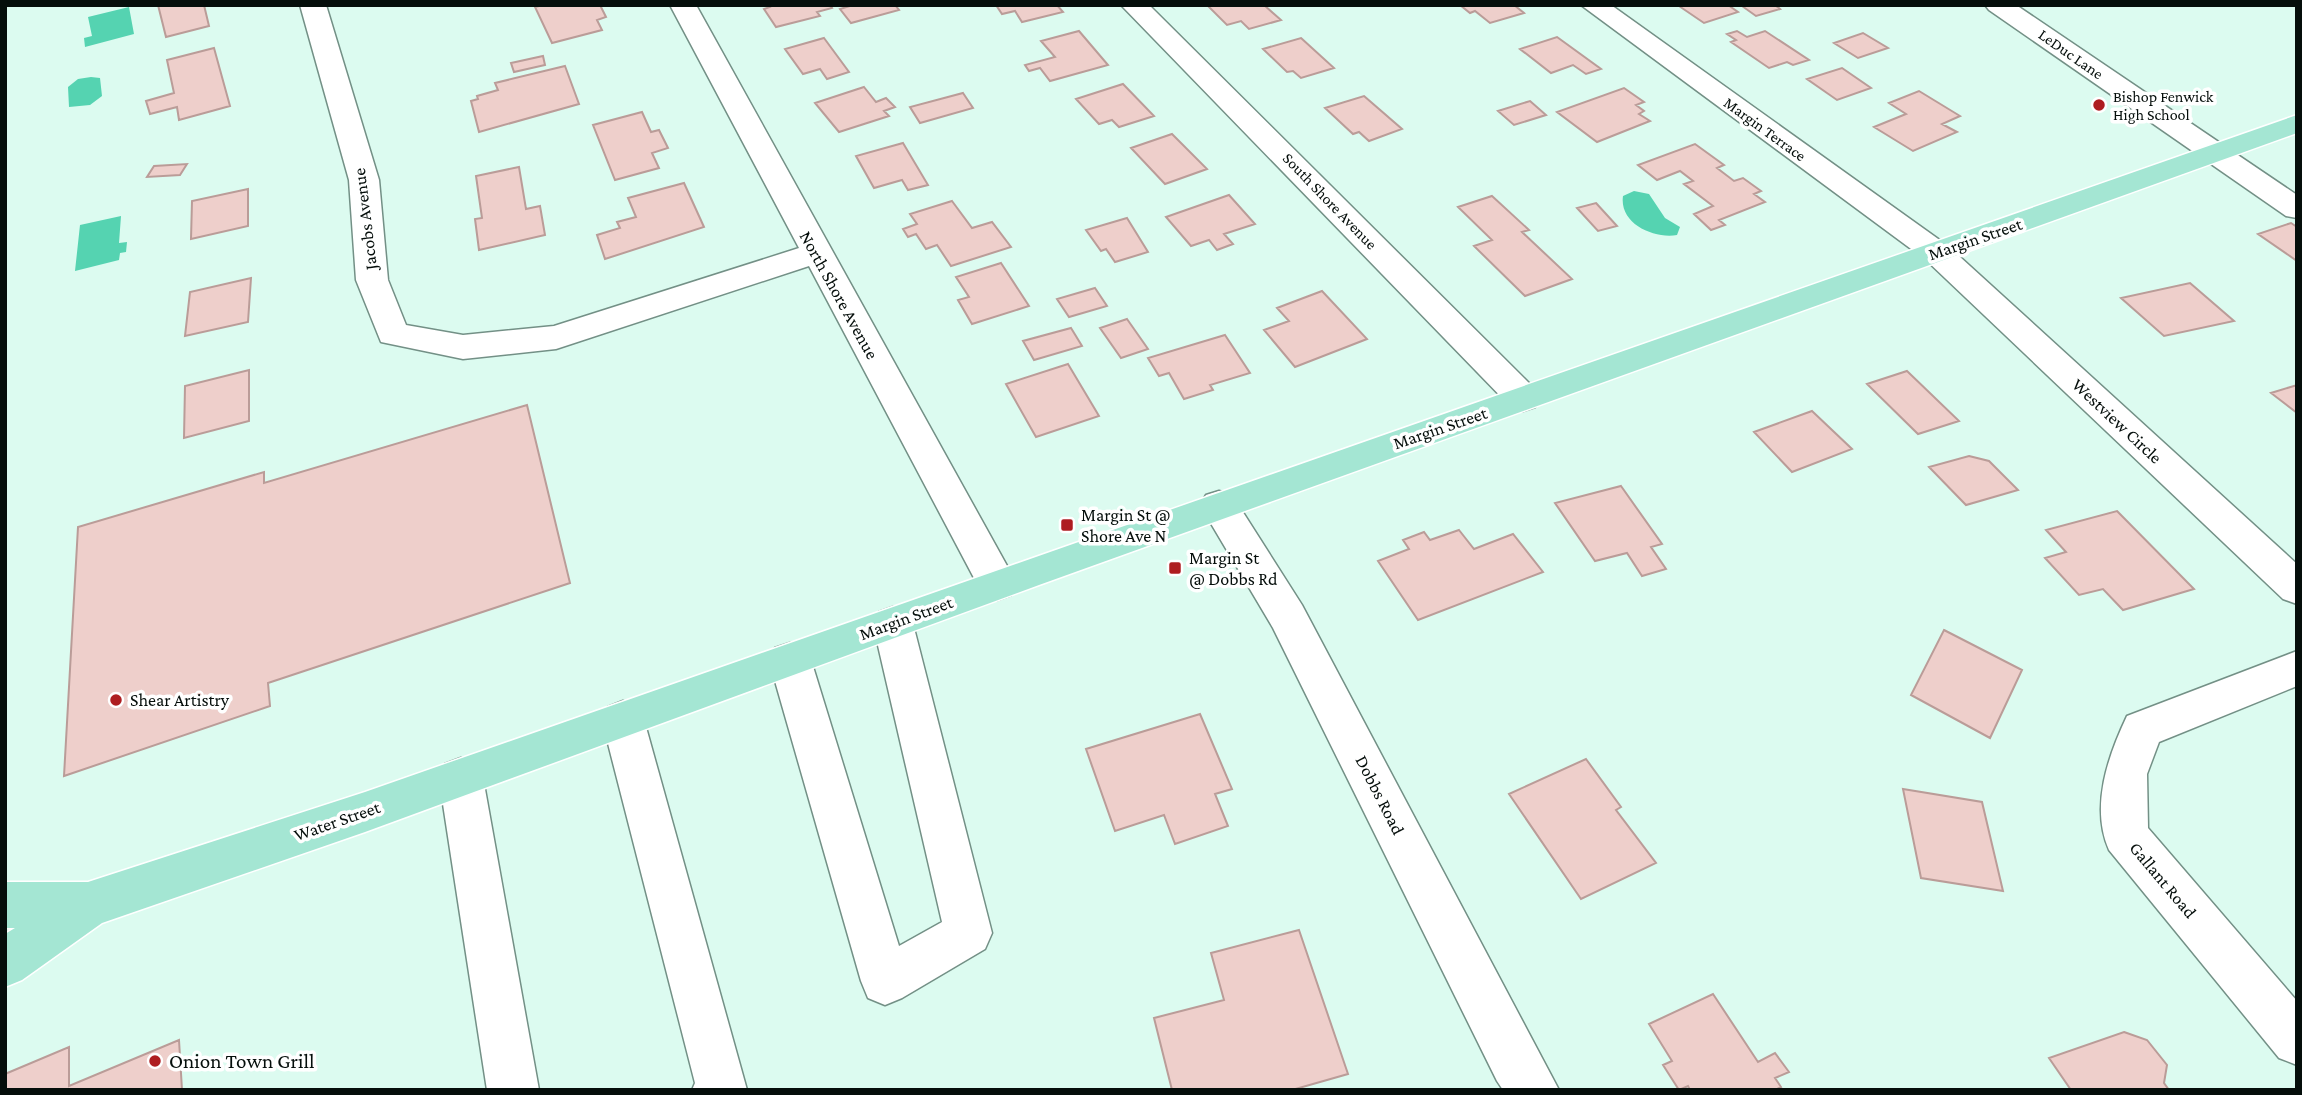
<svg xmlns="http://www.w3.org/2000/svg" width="2302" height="1095" viewBox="0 0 2302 1095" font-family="'Crimson Pro',serif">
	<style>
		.water { fill: #55d3b1 }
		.building { fill: #eecfcb; stroke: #ba9c98; stroke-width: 2 }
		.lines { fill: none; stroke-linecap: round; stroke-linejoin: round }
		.minor-casing { stroke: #739086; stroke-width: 3 }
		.major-casing { stroke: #fff; stroke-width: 3 }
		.minor { fill: #fff; fill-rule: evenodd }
		.major { fill: #a4e6d3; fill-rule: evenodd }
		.poi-dot { fill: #ae1d20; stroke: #fff; stroke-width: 2.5 }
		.labels { text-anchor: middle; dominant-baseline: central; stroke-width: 7; stroke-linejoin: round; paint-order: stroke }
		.far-street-label { font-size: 16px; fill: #050e0b; stroke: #fff }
		.far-poi-label { font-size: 16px; fill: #050e0b; stroke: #fff; text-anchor: start }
		.street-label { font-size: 18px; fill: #050e0b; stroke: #fff }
		.poi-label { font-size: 18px; fill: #050e0b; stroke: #fff; text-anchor: start }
		.near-poi-label { font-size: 21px; fill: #050e0b; stroke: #fff; text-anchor: start }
	</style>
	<rect width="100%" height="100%" fill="#dcfbf0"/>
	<!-- water -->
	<path class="water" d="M129,7L134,34L85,47L84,38L92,36L88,17Z
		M91,77L100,78L102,96L90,105L69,107L68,87L78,79Z
		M1634,191L1649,194L1665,218L1680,227L1677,235C1654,239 1619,224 1623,196Z
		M121,216L119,243L127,242L126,252L120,253L119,260L75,271L80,225Z"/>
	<!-- building -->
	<path class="building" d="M158,5H204L209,26L166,37Z
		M543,5H600L606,17L597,20L602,30L552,43L535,7Z
		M769,5H830L832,8L817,12L820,16L776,27L764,9L770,7Z
		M853,5H895L899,10L851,23L840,9Z
		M996,5H1057L1063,12L1022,22L1015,11L1002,14Z
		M1207,5H1264L1281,20L1249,29L1241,21L1227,25Z
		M1460,5H1514L1524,13L1490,23L1475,11L1470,13Z
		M1728,5L1738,12L1704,23L1679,6Z
		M1775,5L1780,9L1756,16L1742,6Z
		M1079,31L1108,65L1050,81L1040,68L1029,71L1025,65L1055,57L1041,41Z
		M1737,31L1747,37L1765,31L1809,60L1793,65L1787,62L1769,68L1731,42L1736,40L1727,34Z
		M1863,33L1888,48L1858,58L1834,43Z
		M1557,37L1601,69L1586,74L1573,65L1551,73L1520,49Z
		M824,38L849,72L827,79L820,69L803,74L785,49Z
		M1301,38L1334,68L1301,78L1293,71L1287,72L1263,49Z
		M214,48L230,106L179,120L177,107L150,114L146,101L174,93L167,60Z
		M543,56L545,65L514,72L511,63Z
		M565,66L579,104L479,132L471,101L478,99L477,96L498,90L495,83Z
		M1842,68L1871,88L1837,100L1807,79Z
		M1123,84L1154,116L1119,127L1112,120L1099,124L1076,99Z
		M864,87L876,102L886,98L895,107L884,111L889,116L839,132L815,103Z
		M1624,88L1644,102L1636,105L1644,111L1639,114L1650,121L1597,142L1557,112Z
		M1919,91L1960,116L1942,124L1957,132L1913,151L1874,127L1906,114L1889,103Z
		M963,93L973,108L920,123L910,107Z
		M1364,96L1402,129L1369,141L1359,132L1353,134L1325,108Z
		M1530,101L1546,115L1514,125L1498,111Z
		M642,112L651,132L659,130L668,148L652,153L659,168L615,180L593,125Z
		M1172,134L1207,169L1165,184L1131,148Z
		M903,143L928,185L908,190L902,180L874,188L856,156Z
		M1695,144L1724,165L1717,168L1734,181L1743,178L1761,191L1754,194L1765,202L1719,220L1725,225L1711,230L1694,214L1713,206L1684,184L1693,181L1680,171L1657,180L1638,165Z
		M187,164L180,175L147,177L154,166Z
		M519,167L526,209L540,206L545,235L479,250L475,219L482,218L476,176Z
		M684,183L704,227L605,259L597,235L620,228L617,222L636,217L628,198Z
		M248,189V226L191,239L192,201Z
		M1229,195L1255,224L1224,234L1233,244L1217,250L1209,240L1191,246L1166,217Z
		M1492,196L1529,230L1522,232L1572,279L1525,296L1474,246L1492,240L1458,207Z
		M952,201L972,228L992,222L1011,247L951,266L937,245L926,249L916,234L908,237L903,229L917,224L910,214Z
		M1596,203L1617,226L1598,231L1577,208Z
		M1127,218L1148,252L1115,262L1106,249L1101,251L1086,230Z
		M2291,223L2297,227V261L2258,234Z
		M1001,263L1029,306L972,324L958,300L969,297L956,277Z
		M251,278L248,322L185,336L190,292Z
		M2190,283L2234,321L2164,336L2121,298Z
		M1095,288L1107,306L1069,317L1057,299Z
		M1322,291L1367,339L1295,367L1264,330L1289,321L1277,308Z
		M1127,319L1148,349L1121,358L1100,328Z
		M1071,328L1082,346L1034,360L1023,341Z
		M1225,335L1250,373L1210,385L1213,390L1184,399L1169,373L1159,376L1148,358Z
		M1068,364L1099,416L1036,437L1006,384Z
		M249,370V421L184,438L185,386Z
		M1907,371L1959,421L1918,434L1867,384Z
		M2297,385V413L2271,393Z
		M527,405L570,583L268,683L270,706L64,776L78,527L264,472V483Z
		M1812,411L1852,449L1792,472L1754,432Z
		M1969,456L1989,461L2018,490L1966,505L1929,467Z
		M1621,486L1662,544L1651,547L1666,569L1642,576L1627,553L1595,561L1555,503Z
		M2117,511L2194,589L2123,610L2103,589L2079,595L2045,558L2066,552L2046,530Z
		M1459,530L1474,549L1513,534L1543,572L1418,620L1378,561L1409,549L1403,540L1424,532L1430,540Z
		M1944,630L2022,670L1990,738L1911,695Z
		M1200,714L1232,789L1215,794L1228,826L1175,844L1164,815L1115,831L1086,749Z
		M1586,759L1621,807L1616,810L1656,863L1581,899L1509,794Z
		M1903,789L1982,802L2003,891L1921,878Z
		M1299,930L1348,1074L1292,1090H1172L1154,1018L1224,1000L1211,953Z
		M1713,994L1758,1062L1775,1053L1789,1072L1775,1078L1781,1087L1775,1090H1690L1688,1086L1679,1090L1663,1065L1672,1061L1649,1024Z
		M2124,1032L2147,1040L2167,1065L2164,1083L2169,1090H2071L2049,1058Z
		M179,1040L182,1090H5V1074L69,1047V1086Z"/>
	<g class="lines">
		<defs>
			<path id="minor" d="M300,5H326L379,180L388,280L406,325L463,335L554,326L799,248L670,5H696L1011,573L1017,584L1011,595L997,600L983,595L809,266L556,349L463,359L381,342L356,280L349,180Z
				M1121,5H1149L1535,389L1540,398L1535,407L1523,411L1511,407Z
				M1581,5H1611L1948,246L2297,564V604L2283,599L1926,260Z
				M1985,5H2016L2297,195V218L2286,216L1989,10Z
				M1219,491L1232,495L1302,605L1559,1090H1503L1497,1081L1273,628L1200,505L1206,495Z
				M893,607L907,612L913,624L992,933L985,949L902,998L885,1005L868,998L861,981L769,660L775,648L790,643L805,648L811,660L899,946L942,922L873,624L879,612Z
				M2297,651V686L2159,742L2147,774L2148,828L2297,1001V1065L2279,1058L2109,850C2090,807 2108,756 2127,716Z
				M623,701L638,707L644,720L747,1090H692L695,1083L602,720L608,707Z
				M461,758L477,764L483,778L539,1090H487L439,778L445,764Z"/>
			<path id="major" d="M2297,115V133L1039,585L365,832L102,923L22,980L5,987V934L15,928H5V882H88L365,792Z"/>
		</defs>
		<!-- minor casing -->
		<use href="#minor" class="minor-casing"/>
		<!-- major casing -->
		<use href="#major" class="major-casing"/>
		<!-- minor -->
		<use href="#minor" class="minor"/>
		<!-- major -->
		<use href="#major" class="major"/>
	</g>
	<!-- markers -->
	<g class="poi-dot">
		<circle cx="2099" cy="105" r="7"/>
		<rect x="1060" y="518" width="14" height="14" rx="3.5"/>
		<rect x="1168" y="561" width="14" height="14" rx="3.5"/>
		<circle cx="116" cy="700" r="7"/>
		<circle cx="155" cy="1061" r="7"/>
	</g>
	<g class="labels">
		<!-- far-street labels -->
		<g class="far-street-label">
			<text transform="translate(2071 54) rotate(35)">LeDuc Lane</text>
			<text transform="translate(1765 129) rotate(36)">Margin Terrace</text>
			<text transform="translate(1330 201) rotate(46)">South Shore Avenue</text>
		</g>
		<!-- far-poi labels -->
		<g class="far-poi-label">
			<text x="2113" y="96">Bishop Fenwick<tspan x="2113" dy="18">High School</tspan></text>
		</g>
		<!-- street labels -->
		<g class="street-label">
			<text transform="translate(365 219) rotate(-97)">Jacobs Avenue</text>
			<text transform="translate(1975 239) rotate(-19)">Margin Street</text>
			<text transform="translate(839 295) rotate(61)">North Shore Avenue</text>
			<text transform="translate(2117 421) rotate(43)">Westview Circle</text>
			<text transform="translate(1440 428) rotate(-19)">Margin Street</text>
			<text transform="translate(906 618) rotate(-20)">Margin Street</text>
			<text transform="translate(1380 795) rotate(63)">Dobbs Road</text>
			<text transform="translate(337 821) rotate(-19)">Water Street</text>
			<text transform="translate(2163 880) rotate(50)">Gallant Road</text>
		</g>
		<!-- poi labels -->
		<g class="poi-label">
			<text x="1081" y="515">Margin St @<tspan x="1081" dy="21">Shore Ave N</tspan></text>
			<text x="1189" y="558">Margin St<tspan x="1189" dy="21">@ Dobbs Rd</tspan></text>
			<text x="130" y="700">Shear Artistry</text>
		</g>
		<!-- near-poi labels -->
		<g class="near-poi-label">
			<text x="169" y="1061">Onion Town Grill</text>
		</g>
	</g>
	<!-- border -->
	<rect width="2302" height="1095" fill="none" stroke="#050e0b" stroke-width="14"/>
</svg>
